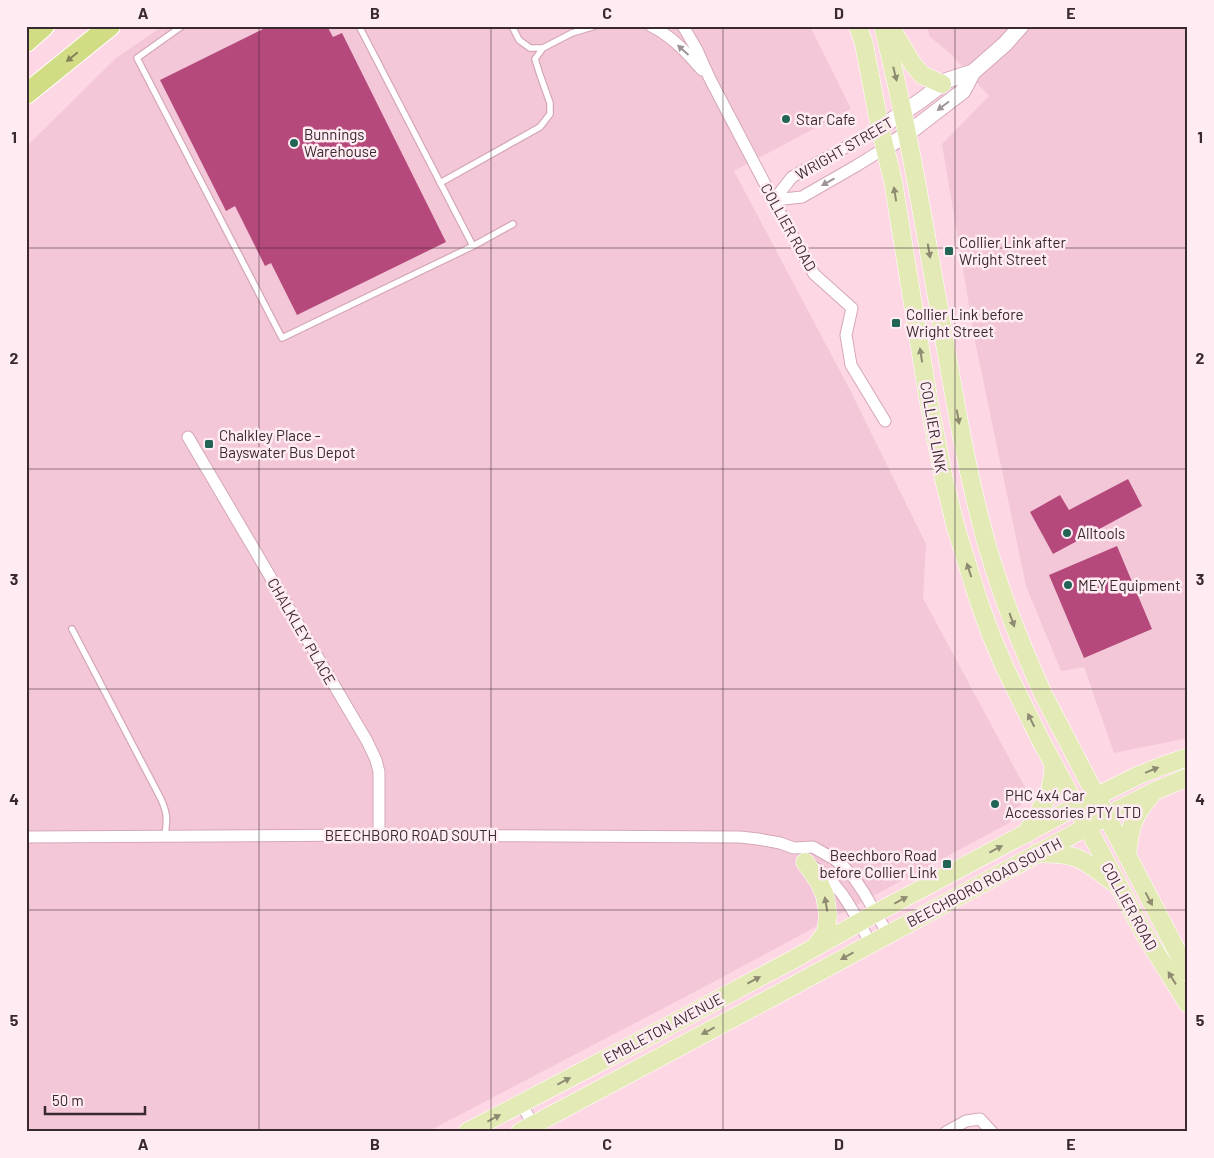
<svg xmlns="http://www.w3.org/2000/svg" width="1214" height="1158" viewBox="0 0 1214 1158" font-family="Barlow,sans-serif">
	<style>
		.built { fill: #f3c7d8 }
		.building { fill: #b6497b }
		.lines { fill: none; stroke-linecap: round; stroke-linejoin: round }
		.lane-casing { stroke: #d5a7b8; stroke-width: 8 }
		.street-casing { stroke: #d5a7b8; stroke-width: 13 }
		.secondary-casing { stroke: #d5a7b8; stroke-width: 17 }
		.primary-casing { stroke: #fff; stroke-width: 19 }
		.highway-casing { stroke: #fff; stroke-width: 22 }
		.lane { stroke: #fff; stroke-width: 5.5 }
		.street { stroke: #fff; stroke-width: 11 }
		.secondary { stroke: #fff; stroke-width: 15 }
		.primary { stroke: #e3eab5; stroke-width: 18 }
		.highway { stroke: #d1dc84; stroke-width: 20 }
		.oneway { fill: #9d9498 }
		.oneway2 { fill: #86825a }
		.oneway3 { fill: #8f8a72 }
		.grid { fill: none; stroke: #3b2930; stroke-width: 1; stroke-opacity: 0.55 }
		.poi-dot { fill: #226556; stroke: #ffebf2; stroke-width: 2 }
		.labels { text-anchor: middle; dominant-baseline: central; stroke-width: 5; stroke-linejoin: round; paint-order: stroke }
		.poi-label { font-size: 15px; fill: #3b2930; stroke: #ffebf2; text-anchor: start }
		.street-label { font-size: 15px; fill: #3b2930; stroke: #ffebf2 }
		.neatline { fill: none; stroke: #3b2930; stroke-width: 2 }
		.grid-label { font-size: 16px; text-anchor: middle; font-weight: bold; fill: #3b2930 }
	</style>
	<rect width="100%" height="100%" fill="#fed7e5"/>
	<!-- built -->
	<path class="built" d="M163,26H810L851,109L734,171L849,388L926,544L923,598L1028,793L1009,823L704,987L427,1132H26V147L116,58Z
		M926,26H1188V738L1114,753L1084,667L1061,671L1026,586L975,341L942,144L989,96L951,54L930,37Z"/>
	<!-- building -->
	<path class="building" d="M269,26H327L333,37L342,33L446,242L297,315L271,263L265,266L235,206L226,211L160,80Z
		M1128,479L1142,506L1053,554L1030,512L1060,495L1069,510Z
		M1117,546L1152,629L1084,658L1049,575Z"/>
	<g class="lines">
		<defs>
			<path id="lane" d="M182,26L137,58L282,338L473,246L513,224
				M359,26L473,246
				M512,26L519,40L530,48H543L572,33L595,26
				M440,183L540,127L550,114V103L540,75L535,59L543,48
				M72,629L161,799C168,815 167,819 165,836"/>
			<path id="street" d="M651,26C672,36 688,54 702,70
				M683,26L697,50L710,79L785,222L814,274L852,308L846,335L851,365L885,421
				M774,200L792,177L880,128
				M774,200L802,197L856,166L885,148
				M188,437L367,741L376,760L379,772V835
				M26,837L379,835L740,837L758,839L780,843L794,848L813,847L834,859L843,866L854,878L864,893L888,934
				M812,866C841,882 855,916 871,944
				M521,1103L536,1130
				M946,1132L966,1121L980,1119L992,1132"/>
			<path id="secondary" d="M880,128L920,101L948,80L973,72
				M885,148L907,134L963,91L973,72L1005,44L1021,26"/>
			<path id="primary" d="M858,26L864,44L880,128L893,181L929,403L943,475L956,528L978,599L991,635L1005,668L1040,739L1145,935L1188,1004
				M883,26C907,122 923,218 940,315C952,383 963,452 980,519C995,580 1018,639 1044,696L1188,972
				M890,26L912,63L922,75L942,84
				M1026,834C1039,811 1055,792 1053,764
				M1037,853C1050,854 1065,853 1077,858C1091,864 1103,875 1115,883
				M1127,856C1130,827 1132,817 1151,795
				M805,862L819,882L825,896L828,915L826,932L815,947
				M467,1132L661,1030L794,959L876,913L1077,806L1137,776L1162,766L1188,757
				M520,1132L767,1000L1122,808L1155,791L1188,777"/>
			<path id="highway" d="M26,42L44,26
				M26,94L110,26"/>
		</defs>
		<!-- lane casing -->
		<use href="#lane" class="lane-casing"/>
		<!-- street casing -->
		<use href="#street" class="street-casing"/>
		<!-- secondary casing -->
		<use href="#secondary" class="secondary-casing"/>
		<!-- primary casing -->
		<use href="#primary" class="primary-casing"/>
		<!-- highway casing -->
		<use href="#highway" class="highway-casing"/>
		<!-- lane -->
		<use href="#lane" class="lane"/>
		<!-- street -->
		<use href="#street" class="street"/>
		<!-- secondary -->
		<use href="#secondary" class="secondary"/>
		<!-- primary -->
		<use href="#primary" class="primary"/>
		<!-- highway -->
		<use href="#highway" class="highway"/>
	</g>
	<!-- one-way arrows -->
	<defs><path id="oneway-solid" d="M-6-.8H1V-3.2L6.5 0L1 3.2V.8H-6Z" transform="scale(1.25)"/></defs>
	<g class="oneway">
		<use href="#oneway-solid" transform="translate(683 50) rotate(-138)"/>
		<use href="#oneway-solid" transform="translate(943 106) rotate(143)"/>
		<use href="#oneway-solid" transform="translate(828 182) rotate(151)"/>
	</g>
	<use class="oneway2" href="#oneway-solid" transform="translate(72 57) rotate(141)"/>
	<g class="oneway3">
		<use href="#oneway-solid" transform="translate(895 74) rotate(76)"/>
		<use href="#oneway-solid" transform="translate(895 194) rotate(-99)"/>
		<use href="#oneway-solid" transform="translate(929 251) rotate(80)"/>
		<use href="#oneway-solid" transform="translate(921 355) rotate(-99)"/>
		<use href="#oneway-solid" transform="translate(958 417) rotate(80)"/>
		<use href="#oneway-solid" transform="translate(969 570) rotate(-108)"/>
		<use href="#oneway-solid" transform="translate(1012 620) rotate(70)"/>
		<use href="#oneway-solid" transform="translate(1031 720) rotate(-117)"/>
		<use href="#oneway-solid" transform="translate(1152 770) rotate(-22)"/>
		<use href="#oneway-solid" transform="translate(996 849) rotate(-28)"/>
		<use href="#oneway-solid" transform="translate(1149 899) rotate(62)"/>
		<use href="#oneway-solid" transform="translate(901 900) rotate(-28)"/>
		<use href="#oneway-solid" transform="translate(826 904) rotate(-100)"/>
		<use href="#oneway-solid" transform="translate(847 956) rotate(151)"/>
		<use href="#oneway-solid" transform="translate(1172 978) rotate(-122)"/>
		<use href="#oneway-solid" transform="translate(754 980) rotate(-28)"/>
		<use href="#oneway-solid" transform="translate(708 1031) rotate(152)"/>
		<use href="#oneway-solid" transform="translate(564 1081) rotate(-28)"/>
		<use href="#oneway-solid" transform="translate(494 1118) rotate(-28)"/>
	</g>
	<!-- grid -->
	<path class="grid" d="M259,26V1132M491,26V1132M723,26V1132M955,26V1132M26,248H1188M26,469H1188M26,689H1188M26,910H1188"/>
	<!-- markers -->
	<g class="poi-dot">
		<circle cx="786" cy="119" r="5"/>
		<circle cx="294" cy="143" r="5"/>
		<rect x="944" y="246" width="10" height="10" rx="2.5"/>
		<rect x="891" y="318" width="10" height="10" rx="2.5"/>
		<rect x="204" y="439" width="10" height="10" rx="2.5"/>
		<circle cx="1067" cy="533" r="5"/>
		<circle cx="1068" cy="585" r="5"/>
		<circle cx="995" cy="804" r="5"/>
		<rect x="942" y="859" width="10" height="10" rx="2.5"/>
	</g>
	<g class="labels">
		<!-- poi labels -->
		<g class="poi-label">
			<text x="796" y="119">Star Cafe</text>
			<text x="304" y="134">Bunnings<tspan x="304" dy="17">Warehouse</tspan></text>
			<text x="959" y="242">Collier Link after<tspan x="959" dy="17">Wright Street</tspan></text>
			<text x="906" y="314">Collier Link before<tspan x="906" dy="17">Wright Street</tspan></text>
			<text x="219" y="435">Chalkley Place -<tspan x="219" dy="17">Bayswater Bus Depot</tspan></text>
			<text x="1077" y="533">Alltools</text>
			<text x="1078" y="585">MEY Equipment</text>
			<text x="1005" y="795">PHC 4x4 Car<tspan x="1005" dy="17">Accessories PTY LTD</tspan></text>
			<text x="937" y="855" text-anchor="end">Beechboro Road<tspan x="937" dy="17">before Collier Link</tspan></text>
		</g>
		<!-- street labels -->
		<g class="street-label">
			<text transform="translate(844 148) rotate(-30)">WRIGHT STREET</text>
			<text transform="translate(789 227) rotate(61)">COLLIER ROAD</text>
			<text transform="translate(934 427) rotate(80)">COLLIER LINK</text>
			<text transform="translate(302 631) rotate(60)">CHALKLEY PLACE</text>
			<text x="411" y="835">BEECHBORO ROAD SOUTH</text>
			<text transform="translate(984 882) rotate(-28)">BEECHBORO ROAD SOUTH</text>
			<text transform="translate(1130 906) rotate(61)">COLLIER ROAD</text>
			<text transform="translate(663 1028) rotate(-28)">EMBLETON AVENUE</text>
		</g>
	</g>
	<!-- border -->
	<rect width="1214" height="1158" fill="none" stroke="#ffebf2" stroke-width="55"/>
	<!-- scale -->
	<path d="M45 1106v8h100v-8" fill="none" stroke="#3b2930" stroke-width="2.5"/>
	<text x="52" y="1106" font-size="15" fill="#3b2930" stroke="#ffebf2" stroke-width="4" paint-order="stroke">50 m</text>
	<rect x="28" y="28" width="1158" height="1102" class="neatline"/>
	<g class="grid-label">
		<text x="143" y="19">A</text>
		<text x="375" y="19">B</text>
		<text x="607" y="19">C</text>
		<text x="839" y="19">D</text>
		<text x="1071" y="19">E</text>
		<text x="14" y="143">1</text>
		<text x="1200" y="143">1</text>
		<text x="14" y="364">2</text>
		<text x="1200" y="364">2</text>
		<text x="14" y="585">3</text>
		<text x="1200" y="585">3</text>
		<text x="14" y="805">4</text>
		<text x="1200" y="805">4</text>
		<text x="14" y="1026">5</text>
		<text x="1200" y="1026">5</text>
		<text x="143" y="1150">A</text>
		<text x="375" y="1150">B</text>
		<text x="607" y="1150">C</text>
		<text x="839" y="1150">D</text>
		<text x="1071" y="1150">E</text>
	</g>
</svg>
